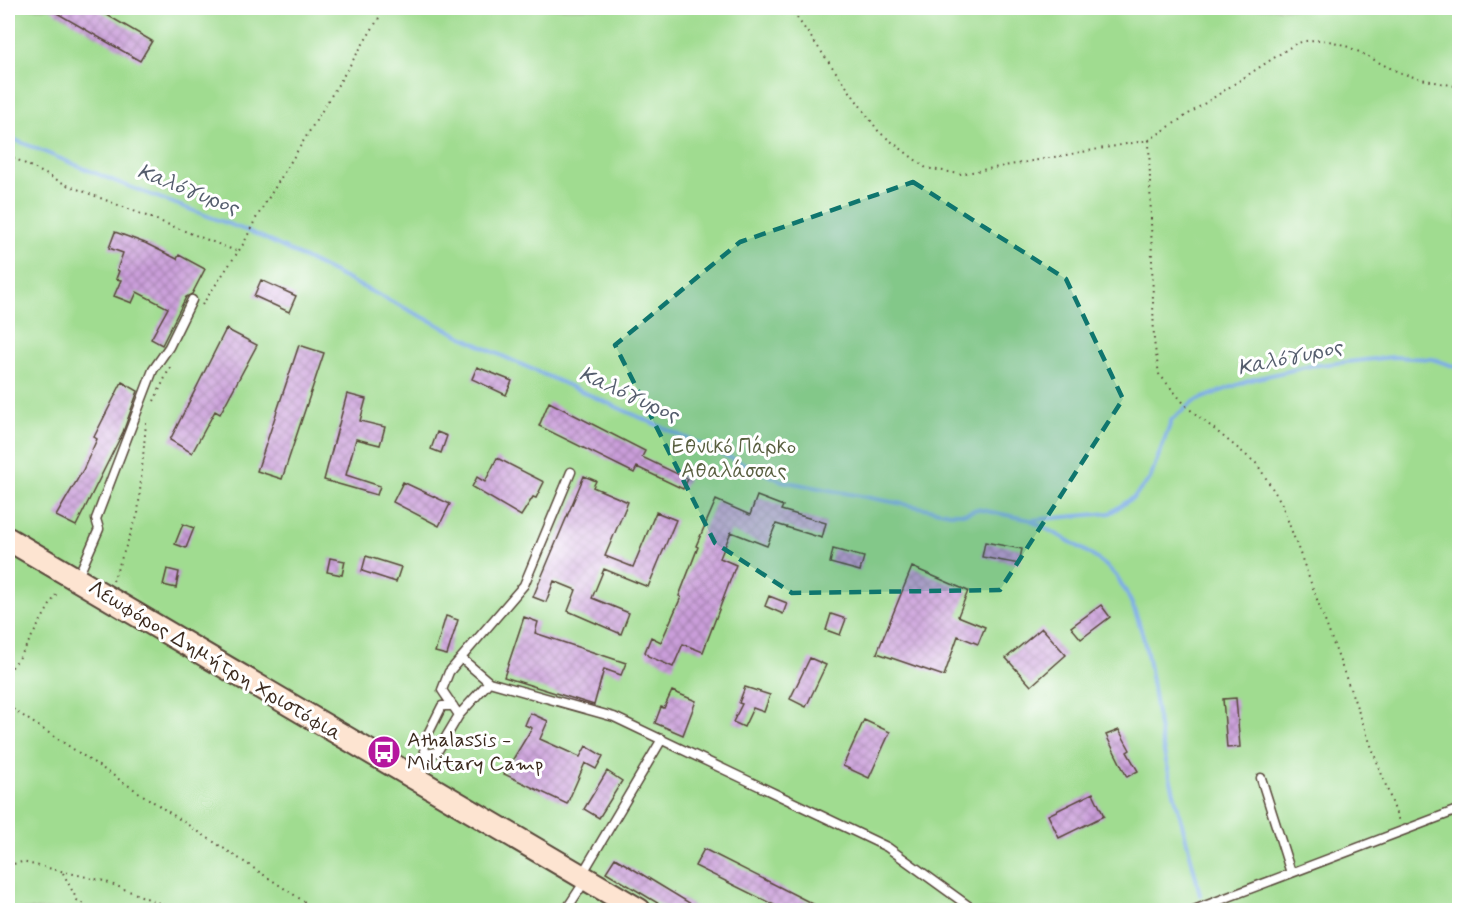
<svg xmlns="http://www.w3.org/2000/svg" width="1467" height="918" viewBox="0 0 1467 918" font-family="Mynerve,sans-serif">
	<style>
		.green { fill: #a0dc90; stroke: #6e8357; stroke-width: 1.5 }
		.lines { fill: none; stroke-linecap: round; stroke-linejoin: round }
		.stream { stroke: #7dace7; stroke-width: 4 }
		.building { fill: url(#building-cross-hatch) }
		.lane-casing { stroke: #574639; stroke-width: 11 }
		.secondary-casing { stroke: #574639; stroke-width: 26 }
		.path { stroke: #574639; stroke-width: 2; stroke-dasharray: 1.5 4.5; stroke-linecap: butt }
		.lane { stroke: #fff; stroke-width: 8 }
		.secondary { stroke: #fde4d1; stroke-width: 22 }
		.marked { fill: #0f766e; fill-opacity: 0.2; stroke: #0f766e; stroke-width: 4.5; stroke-dasharray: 12 8; stroke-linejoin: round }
		.labels { text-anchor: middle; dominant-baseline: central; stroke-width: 6; stroke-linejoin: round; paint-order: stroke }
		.park-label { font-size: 21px; fill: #595f40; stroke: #fff }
		.street-label { font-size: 21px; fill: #3b2a1e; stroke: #fff }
		.poi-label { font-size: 21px; fill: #3b2a1e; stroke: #fff; text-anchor: start }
		.water-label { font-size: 22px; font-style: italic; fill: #555e6e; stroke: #fff }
	</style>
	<defs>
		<pattern id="building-cross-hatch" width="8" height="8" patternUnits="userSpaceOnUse" patternTransform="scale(1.5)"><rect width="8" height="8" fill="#ca9eda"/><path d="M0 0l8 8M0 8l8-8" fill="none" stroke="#a581b0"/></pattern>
	</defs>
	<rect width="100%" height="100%" fill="#fff"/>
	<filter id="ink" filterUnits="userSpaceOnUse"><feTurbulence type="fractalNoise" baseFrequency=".0167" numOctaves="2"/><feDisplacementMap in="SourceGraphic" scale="12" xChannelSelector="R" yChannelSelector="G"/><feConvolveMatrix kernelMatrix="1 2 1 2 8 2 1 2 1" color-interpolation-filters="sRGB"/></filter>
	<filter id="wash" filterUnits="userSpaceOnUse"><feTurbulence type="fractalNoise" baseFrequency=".008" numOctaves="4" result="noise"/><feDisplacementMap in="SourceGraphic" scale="24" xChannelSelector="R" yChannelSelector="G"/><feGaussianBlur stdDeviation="1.35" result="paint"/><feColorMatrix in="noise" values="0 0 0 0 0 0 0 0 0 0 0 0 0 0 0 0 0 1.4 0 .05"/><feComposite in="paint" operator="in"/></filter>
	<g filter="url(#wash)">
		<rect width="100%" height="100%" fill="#f3e7cf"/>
		<!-- green -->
		<path class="green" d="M8,8H1459V910H8Z"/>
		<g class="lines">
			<!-- stream -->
			<path class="stream" d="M8,137L117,182L258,235L489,350L782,481L950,513H966L977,509L1031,520L1110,513L1134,497L1150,479L1172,419L1195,401L1250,380L1310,366L1393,357L1432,359L1460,368
				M1033,522C1055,533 1103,558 1117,577C1151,626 1151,691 1163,748C1174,797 1189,845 1200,895"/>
		</g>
		<g id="blocks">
			<!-- building -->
			<path class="building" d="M48,8H95L152,41L140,61Z
				M115,232L145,243L177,259L179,255L205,269L192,294L186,297L162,345L151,339L168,308L137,292L132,303L114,296L121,280L116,279L119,271L117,270L123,253L109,248Z
				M261,280L296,296L289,312L254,296Z
				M226,329L257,345L220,414L215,411L192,453L170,440Z
				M299,345L324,353L282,479L257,471Z
				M477,367L512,381L506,395L472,379Z
				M122,382L138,391L123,432L76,526L56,516L83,470L97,439L94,437Z
				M347,394L366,399L360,421L385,427L380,445L356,439L346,475L380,486L377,495L324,480Z
				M549,402L645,451L642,457L688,479L683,489L637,467L634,473L539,426Z
				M437,432L447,436L441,453L431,449Z
				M497,458L544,482L536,498L533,497L521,516L472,487L477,477L485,482Z
				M584,476L596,481L593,487L628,502L605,556L633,567L656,512L676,520L648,587L604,569L592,598L629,613L621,634L568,611L576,590L554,581L546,602L533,597Z
				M403,482L450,504L439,526L393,502Z
				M757,496L783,506L781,510L826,523L822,538L776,524L767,546L731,532L720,558L736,565L703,652L683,644L673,667L648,656L645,652L651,637L661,642L681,597L679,596L698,547L696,546L716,500L750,515Z
				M183,524L194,528L186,548L175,544Z
				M985,542L1022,549L1019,564L982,557Z
				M833,549L864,557L860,571L830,563Z
				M366,556L401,567L396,582L362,571Z
				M330,558L345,561L342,575L327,572Z
				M912,567L968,591L958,616L985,627L978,644L958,636L944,676L877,653Z
				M167,569L179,572L176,588L163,585Z
				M769,596L787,603L783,614L765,606Z
				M1101,605L1110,617L1081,639L1071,627Z
				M831,614L846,619L840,635L826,630Z
				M446,616L458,620L447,655L435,652Z
				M524,617L538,622L535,633L626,663L621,675L604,669L594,705L504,677Z
				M1042,628L1066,655L1031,686L1006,658Z
				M810,658L826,665L806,707L790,699Z
				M745,687L770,695L764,712L753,708L744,727L733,722L742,704L739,703Z
				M672,691L696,701L683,735L655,723L661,707L664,708Z
				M1236,698L1240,747L1227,748L1223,699Z
				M530,713L548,721L540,739L580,757L586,746L603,756L596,769L585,763L567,804L504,774L532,728L525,725Z
				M864,720L890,732L869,778L843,766Z
				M1119,730L1130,750L1127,752L1138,771L1127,777L1106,735Z
				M607,771L622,781L599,818L584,809Z
				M1093,793L1104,816L1059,838L1048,815Z
				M704,849L825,910H784L695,866Z
				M615,858L701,910H669L606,872Z"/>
		</g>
	</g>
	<g filter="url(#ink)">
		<use href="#blocks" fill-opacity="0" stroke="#574639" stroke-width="1.5"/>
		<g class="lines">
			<defs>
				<path id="lane" d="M77,579L99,529L96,519L153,370L169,347L192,300
					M461,658L524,585L571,472
					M459,715L489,682
					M426,754L423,744L442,706H453
					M412,776L426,754L437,752L459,715L442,690L449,672L461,658L489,682L614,717L887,847L974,910
					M1261,778L1291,873
					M581,876L662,739
					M566,910L585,881
					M1194,910L1460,809"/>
				<path id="secondary" d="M8,539L639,910"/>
			</defs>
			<!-- lane casing -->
			<use href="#lane" class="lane-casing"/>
			<!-- secondary casing -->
			<use href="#secondary" class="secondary-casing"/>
			<!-- path -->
			<path class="path" d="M790,8L879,132L926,168L960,174L1149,140L1295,44C1337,29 1366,60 1404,74C1422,80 1441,83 1460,87
				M1149,140L1154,341L1159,374L1187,407L1257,464L1281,502L1399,821
				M8,155L67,185L236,251
				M202,305L244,243L255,220L385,8
				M154,401L172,363
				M113,581L138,514L146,423
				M8,672L20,657L58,591
				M8,706L317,910
				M8,865L22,862L104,881L176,910
				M63,873L77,900L93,910"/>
			<!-- lane -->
			<use href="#lane" class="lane"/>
			<!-- secondary -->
			<use href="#secondary" class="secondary"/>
		</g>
	</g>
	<!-- marked area -->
	<path class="marked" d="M913,182L1066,279L1123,399L1000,590L792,593L715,543L615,345L740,242Z"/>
	<!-- icons -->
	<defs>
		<symbol id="bus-disc" viewBox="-11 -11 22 22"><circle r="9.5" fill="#b5179e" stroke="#fff"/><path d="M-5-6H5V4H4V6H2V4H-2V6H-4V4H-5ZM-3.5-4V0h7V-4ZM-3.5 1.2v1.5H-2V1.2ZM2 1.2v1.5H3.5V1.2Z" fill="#fff"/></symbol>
	</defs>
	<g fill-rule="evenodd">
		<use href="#bus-disc" x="365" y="733" width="38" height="38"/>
	</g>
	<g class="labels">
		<!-- park labels -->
		<g class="park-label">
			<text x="734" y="447">Εθνικό Πάρκο<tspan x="734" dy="24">Αθαλάσσας</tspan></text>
		</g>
		<!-- street labels -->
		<g class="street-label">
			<text transform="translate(215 661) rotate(31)">Λεωφόρος Δημήτρη Χριστόφια</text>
		</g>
		<!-- poi labels -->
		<g class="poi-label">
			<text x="407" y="740">Athalassis -<tspan x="407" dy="24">Military Camp</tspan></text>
		</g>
		<!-- water labels -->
		<g class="water-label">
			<text transform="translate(188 190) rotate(21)">Καλόγυρος</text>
			<text transform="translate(1290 358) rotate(-12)">Καλόγυρος</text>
			<text transform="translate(629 395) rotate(24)">Καλόγυρος</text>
		</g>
	</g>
	<!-- margin -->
	<rect width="1467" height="918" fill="none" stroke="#fff" stroke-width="30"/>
</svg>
